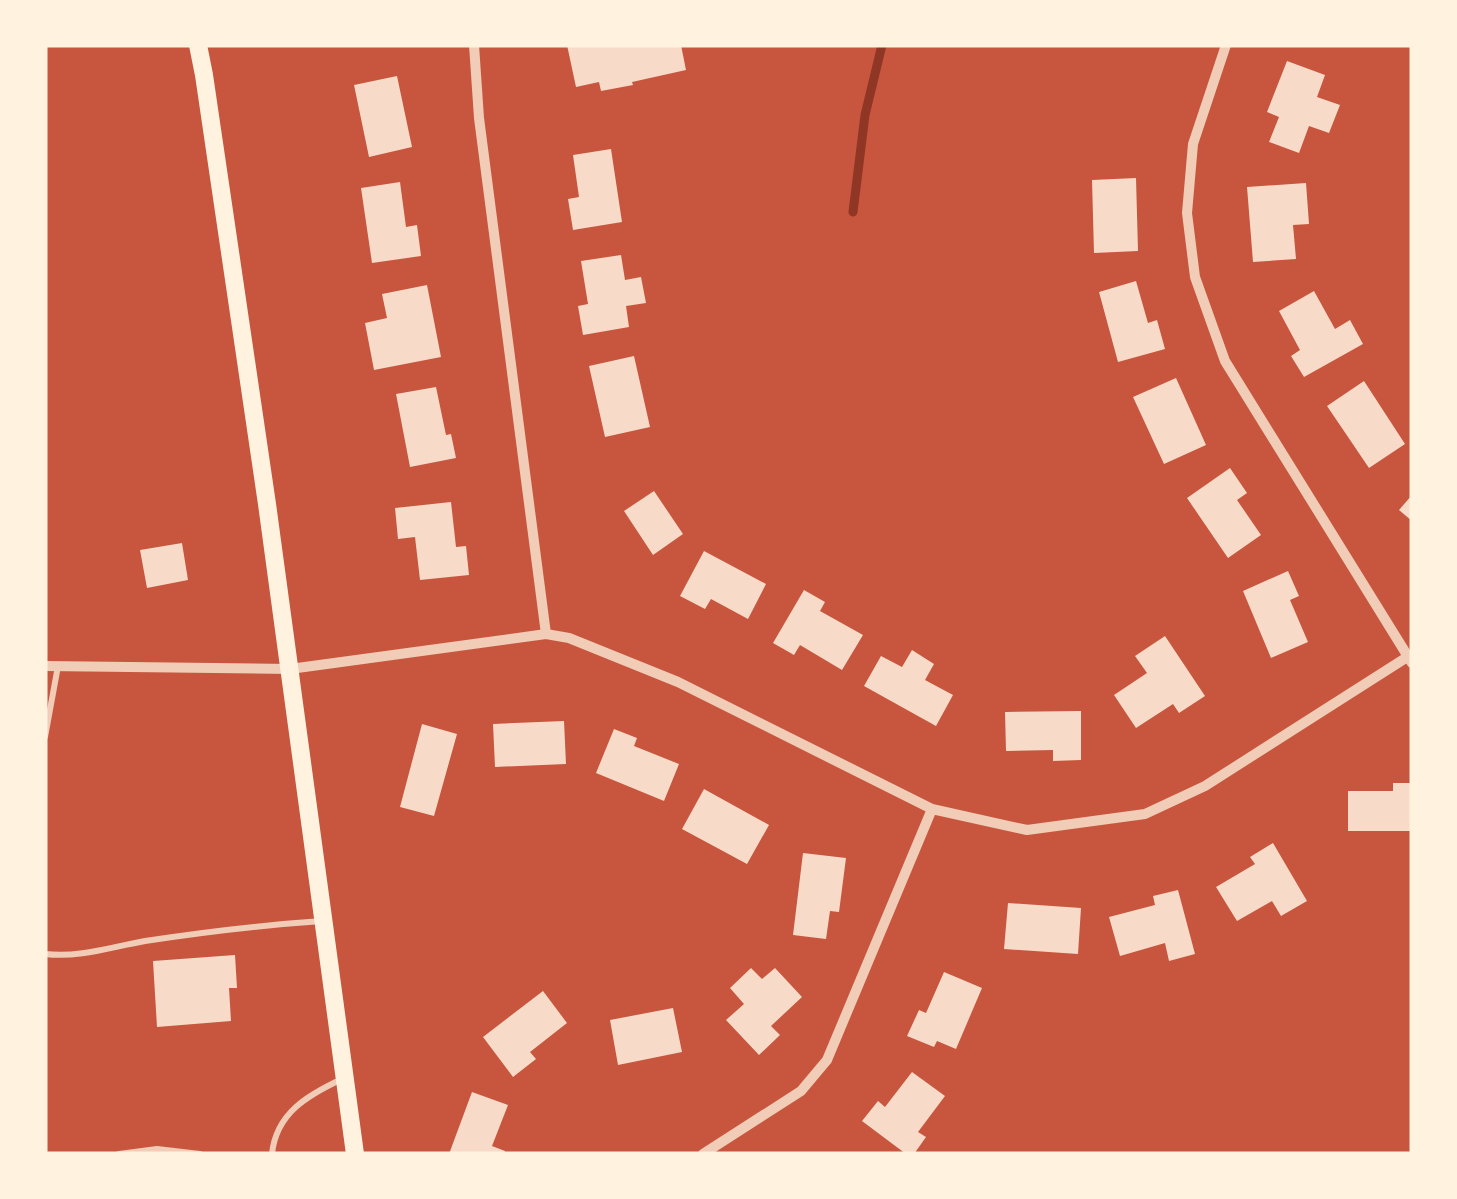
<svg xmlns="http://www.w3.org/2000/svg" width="1457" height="1199" viewBox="0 0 1457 1199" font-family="'Alegreya Sans',sans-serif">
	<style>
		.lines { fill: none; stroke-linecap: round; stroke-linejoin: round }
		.stream { stroke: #8f3625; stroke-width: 9 }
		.building { fill: #f7dbc8 }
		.service { stroke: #f1ccb7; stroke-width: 6 }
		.minor { stroke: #f1ccb7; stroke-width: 10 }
		.secondary { stroke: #fff3e0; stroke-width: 18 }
	</style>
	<rect width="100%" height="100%" fill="#c8553d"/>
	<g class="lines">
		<!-- stream -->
		<path class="stream" d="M853,212L865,115L882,45"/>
	</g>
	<!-- building -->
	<path class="building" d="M567,45H681L686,70L632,82L633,85L601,91L599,82L576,87Z
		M1287,61L1325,75L1317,97L1340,105L1329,133L1309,126L1299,153L1269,142L1279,117L1267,112Z
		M397,76L412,147L369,157L354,85Z
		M611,149L622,222L573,230L568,199L579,197L573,155Z
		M1136,178L1138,251L1094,253L1092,180Z
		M400,182L406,227L417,225L421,256L372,263L361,188Z
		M1306,183L1309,224L1293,225L1296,259L1253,262L1247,187Z
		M621,255L625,280L641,277L646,303L626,306L629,327L583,335L578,306L588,304L581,261Z
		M1136,281L1148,323L1157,320L1165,349L1118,362L1099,292Z
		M427,285L441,357L374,370L365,323L387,318L382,294Z
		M1314,291L1335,329L1350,320L1363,344L1304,377L1291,356L1300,350L1279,311Z
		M634,356L650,427L605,437L589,366Z
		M1176,378L1206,445L1164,464L1133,397Z
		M1364,381L1405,444L1369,468L1327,406Z
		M436,387L446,435L451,434L456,458L410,467L396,394Z
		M1230,468L1247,493L1237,500L1261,535L1228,558L1187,498Z
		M654,491L683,534L653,555L624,511Z
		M1412,495V521L1399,510Z
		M451,502L456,547L466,546L469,575L420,580L415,537L398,539L395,508Z
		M182,543L188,580L147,588L140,550Z
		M704,551L766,584L748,619L711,599L705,609L680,596Z
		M1288,571L1299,596L1290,600L1308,642L1271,658L1243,591Z
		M804,590L825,602L820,611L863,635L842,670L800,645L794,655L773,643Z
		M1165,636L1205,696L1179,713L1173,704L1136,728L1114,695L1147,673L1135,656Z
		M912,650L934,664L925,680L953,695L936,726L864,686L881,656L902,667Z
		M1081,711V760L1053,761V750L1006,751L1005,712Z
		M564,721L566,764L495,767L493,724Z
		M422,724L457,734L434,816L400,807Z
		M614,729L637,738L634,746L679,764L664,801L596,773Z
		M1393,783H1412V831H1348V791H1393Z
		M704,789L769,825L747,864L682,829Z
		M1273,843L1307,901L1281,916L1272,901L1237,921L1216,887L1255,864L1250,857Z
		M803,853L846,858L839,912L830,911L826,939L793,935Z
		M1178,890L1195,954L1169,961L1165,943L1120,956L1109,917L1155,905L1153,896Z
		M1008,903L1081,908L1078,954L1004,949Z
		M235,955L237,988H229L231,1021L157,1027L153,961Z
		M751,968L762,979L775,968L802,997L771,1026L780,1035L759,1055L726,1020L744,1004L730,988Z
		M944,972L982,988L956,1049L937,1041L934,1047L907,1036L919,1010L926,1013Z
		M543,991L567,1023L530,1052L536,1059L513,1077L483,1037Z
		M673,1008L682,1052L618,1065L610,1020Z
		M912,1072L945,1096L918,1132L926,1137L914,1154H906L862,1121L878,1101L885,1107Z
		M472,1092L508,1105L492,1146L505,1151L504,1154H449Z"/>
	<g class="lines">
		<!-- service -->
		<path class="service" d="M45,737L58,666
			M45,954C80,958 111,947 145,941C204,932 263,925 322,921
			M119,1154L157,1149L200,1154
			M272,1154C276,1113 308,1095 342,1079"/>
		<!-- minor -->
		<path class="minor" d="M474,45L479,118L546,634
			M1226,45L1193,144L1187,213L1195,277L1225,361L1412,663
			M45,666L290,669L546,634L569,638L678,682L932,809L1027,830L1145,814L1205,786L1412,654
			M703,1154L801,1091L827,1060L932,809"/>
		<!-- secondary -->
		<path class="secondary" d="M198,45L204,75L267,504L355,1154"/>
	</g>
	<!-- border -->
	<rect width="1457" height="1199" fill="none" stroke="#fff3e0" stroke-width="95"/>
</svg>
